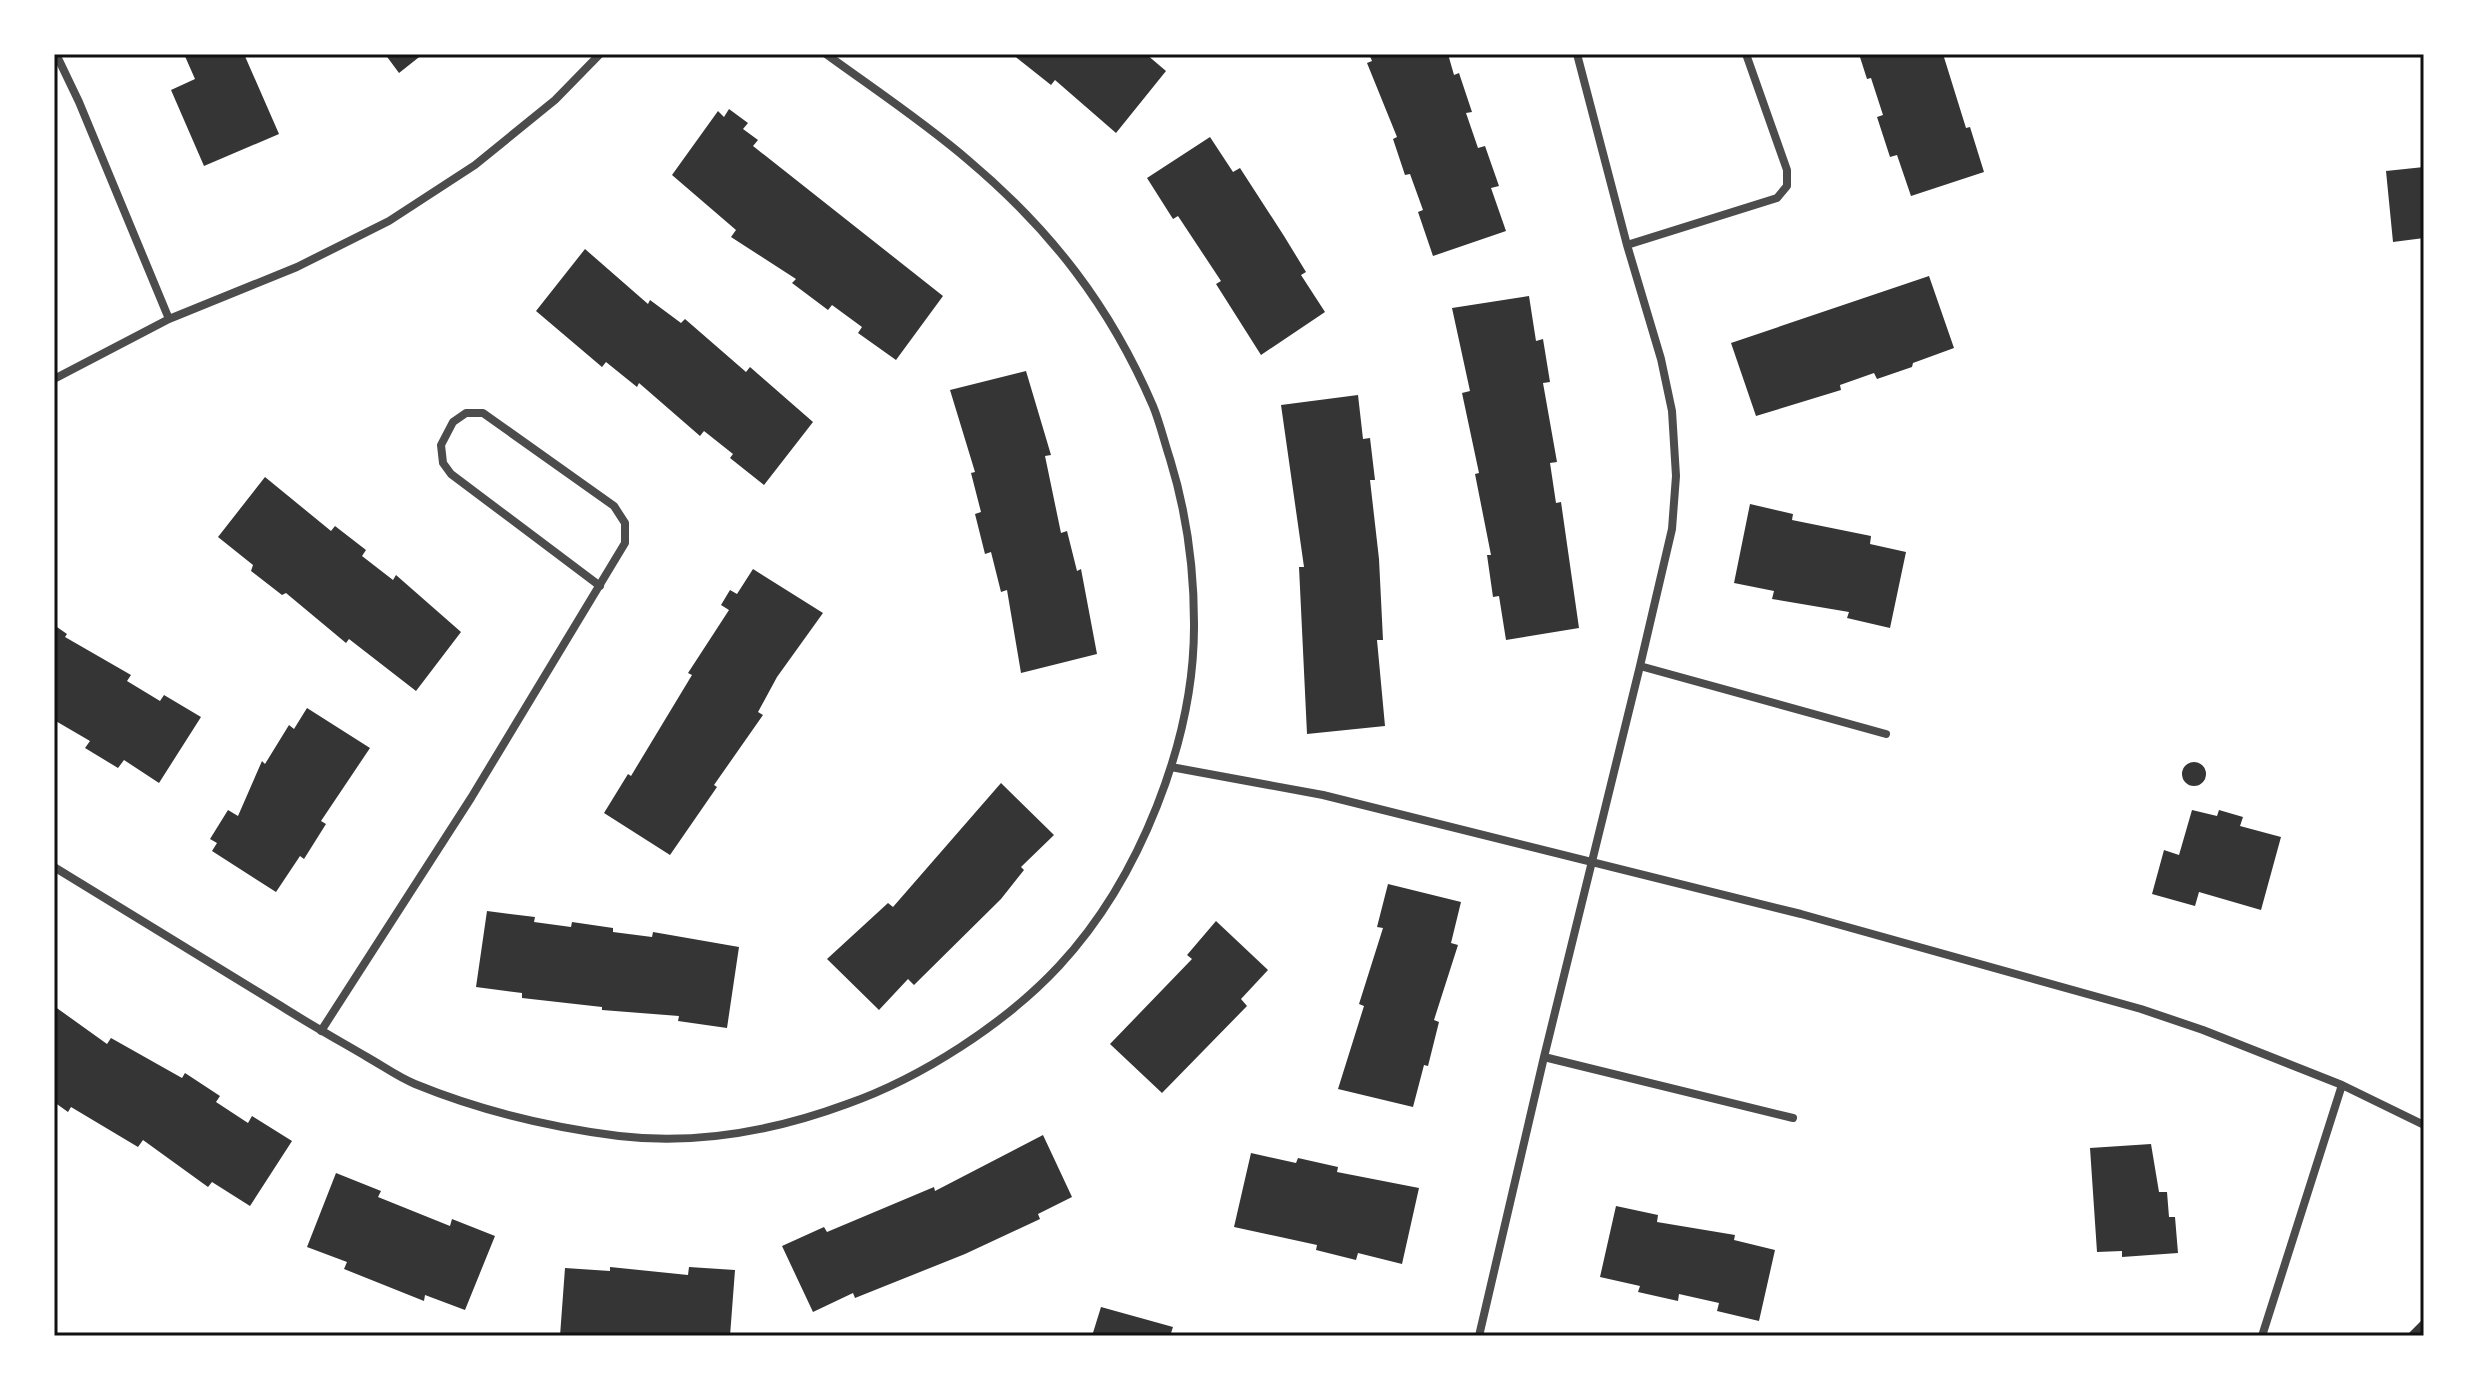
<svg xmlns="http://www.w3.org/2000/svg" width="2478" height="1390" viewBox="0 0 2478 1390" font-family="Bitter,serif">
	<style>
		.building { fill: #353535 }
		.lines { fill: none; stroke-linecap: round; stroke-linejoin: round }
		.minor { stroke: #4c4c4c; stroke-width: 8 }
		.neatline { fill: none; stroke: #111; stroke-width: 3 }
	</style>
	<rect width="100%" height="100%" fill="#fff"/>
	<!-- building -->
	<path class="building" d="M184,54H244L279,134L204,166L171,90L195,79Z
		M385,54H423L399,73Z
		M1012,54H1146L1166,71L1116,133L1055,80L1051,85Z
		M1369,54H1448L1454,75L1459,73L1472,112L1466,113L1478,148L1485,146L1499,186L1491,188L1506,231L1433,256L1418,212L1423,210L1410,174L1405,175L1393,139L1397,137L1367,63L1372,61Z
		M1859,54H1943L1966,128L1970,127L1984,172L1911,196L1897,155L1890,157L1877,117L1883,115L1871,78L1867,79Z
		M729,109L748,123L743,129L758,140L753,146L943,296L896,360L858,333L862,327L832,305L828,310L792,283L796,279L731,237L736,230L672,175L718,111L724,117Z
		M1210,137L1233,172L1240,168L1284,236L1306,272L1301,275L1325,312L1261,355L1216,284L1221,281L1178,216L1173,219L1147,178Z
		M2424,167V238L2393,242L2386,171Z
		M585,249L648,304L650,300L681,323L685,319L746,372L750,367L813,422L764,485L730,458L733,454L704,431L700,436L639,383L637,387L606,362L602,367L536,311Z
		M1929,276L1954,348L1913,363L1912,367L1877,379L1874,373L1840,385L1841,390L1756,416L1731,343Z
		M1529,296L1536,341L1543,339L1550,382L1543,383L1557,462L1550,463L1556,503L1561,502L1579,628L1506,640L1499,596L1493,597L1487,555H1491L1475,474L1479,473L1462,393L1470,391L1452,308Z
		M1026,371L1051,455L1045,456L1061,533L1067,531L1077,571L1081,569L1097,654L1021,673L1007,590L1001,592L991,552L985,554L975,514L981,512L971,473L975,472L950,390Z
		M1358,395L1363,439L1370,438L1375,480H1370L1379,559L1383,640H1377L1385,726L1307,734L1299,567H1304L1281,405Z
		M265,477L331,531L335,526L366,550L362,556L393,580L396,575L461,632L416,691L349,639L346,643L286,593L282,595L251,571L253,565L218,537Z
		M1750,504L1793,514L1792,520L1871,536L1870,544L1906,552L1890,628L1847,618L1849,612L1772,599L1774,591L1734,583Z
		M753,569L823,613L777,677L758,712L763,715L714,785L717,787L670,855L604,813L628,774L631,776L692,675L688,673L729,610L721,605L730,590L737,594Z
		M54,625L67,634L65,637L131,675L127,681L160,701L164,695L201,717L159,783L124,760L118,768L85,748L90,741L54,720Z
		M307,708L370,748L321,821L326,824L304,859L300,856L276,892L212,851L217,843L210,839L228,810L238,816L262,761L265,764L289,725L294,729Z
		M2182 774a12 12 0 1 1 24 0a12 12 0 1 1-24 0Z
		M1001,783L1054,835L1021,867L1024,870L1001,899L914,985L908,979L879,1010L827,959L888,903L893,907Z
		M2192,810L2217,816L2219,810L2243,817L2240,826L2281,837L2261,910L2199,892L2195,906L2152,894L2164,850L2179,855Z
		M1388,884L1461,902L1451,943L1458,945L1434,1020L1439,1022L1428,1066L1424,1065L1413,1107L1338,1089L1364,1006L1359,1004L1383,928L1377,927Z
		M487,911L535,917L534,922L571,927L572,922L613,928V932L652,937L653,932L739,947L727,1028L678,1021L679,1016L602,1010V1007L522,998V993L476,987Z
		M1216,921L1268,970L1241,999L1247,1006L1162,1093L1110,1044L1192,959L1187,955Z
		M54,1006L107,1044L111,1038L182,1078L185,1073L220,1096L216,1102L248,1123L252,1116L292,1141L250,1206L212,1182L208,1187L143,1140L138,1147L71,1107L68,1112L54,1102Z
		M1043,1135L1072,1197L1038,1214L1040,1219L965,1254L855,1298L853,1293L813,1312L782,1246L824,1227L827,1232L934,1187L935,1191Z
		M2151,1144L2159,1192H2167L2169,1217H2175L2178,1253L2122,1257V1251L2097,1252L2090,1148Z
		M1251,1153L1296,1163L1298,1158L1338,1167L1337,1172L1419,1188L1402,1264L1358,1253L1356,1260L1316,1250L1317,1245L1234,1227Z
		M336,1173L381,1191L378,1197L450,1226L452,1219L495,1236L465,1310L425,1295L424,1301L344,1269L347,1262L307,1247Z
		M1616,1206L1658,1215L1657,1222L1735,1235L1734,1240L1775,1250L1759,1321L1717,1311L1719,1303L1679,1294L1678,1301L1638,1292L1640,1286L1600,1277Z
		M610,1267L688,1275L689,1267L735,1270L730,1336H560L565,1268L610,1271Z
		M1101,1307L1173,1327L1170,1336H1092Z
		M2424,1318V1336H2406Z"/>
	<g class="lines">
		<!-- minor -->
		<path class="minor" d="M56,54L79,102L169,319
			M1627,245L1777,198L1787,186V170L1746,54
			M54,379L169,319L297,267L389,221L475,165L555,100L600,54
			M1640,666L1886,734
			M1171,767L1323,795L1801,914L2141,1009L2203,1030L2342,1085L2424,1125
			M54,867C130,913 205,960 281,1006C309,1024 338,1040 367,1057C383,1066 398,1077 415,1084C481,1111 548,1127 619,1136C696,1145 774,1131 847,1104C921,1078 1005,1024 1059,966C1139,880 1195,740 1194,623C1194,568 1186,511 1170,459C1164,441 1160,423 1153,406C1110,306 1051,230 968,160C924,122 874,89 826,54
			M321,1031L471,798L625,543V523L614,506L483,413H466L453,422L441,445L443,463L451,474L600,586
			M1544,1057L1793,1118
			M1479,1336L1544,1057L1640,666L1672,529L1676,476L1672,411L1661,359L1627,245L1577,54
			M2262,1336L2342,1085"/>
	</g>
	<!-- border -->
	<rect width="2478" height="1390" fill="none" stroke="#ffffff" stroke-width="112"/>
	<rect x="56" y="56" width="2366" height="1278" class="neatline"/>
</svg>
